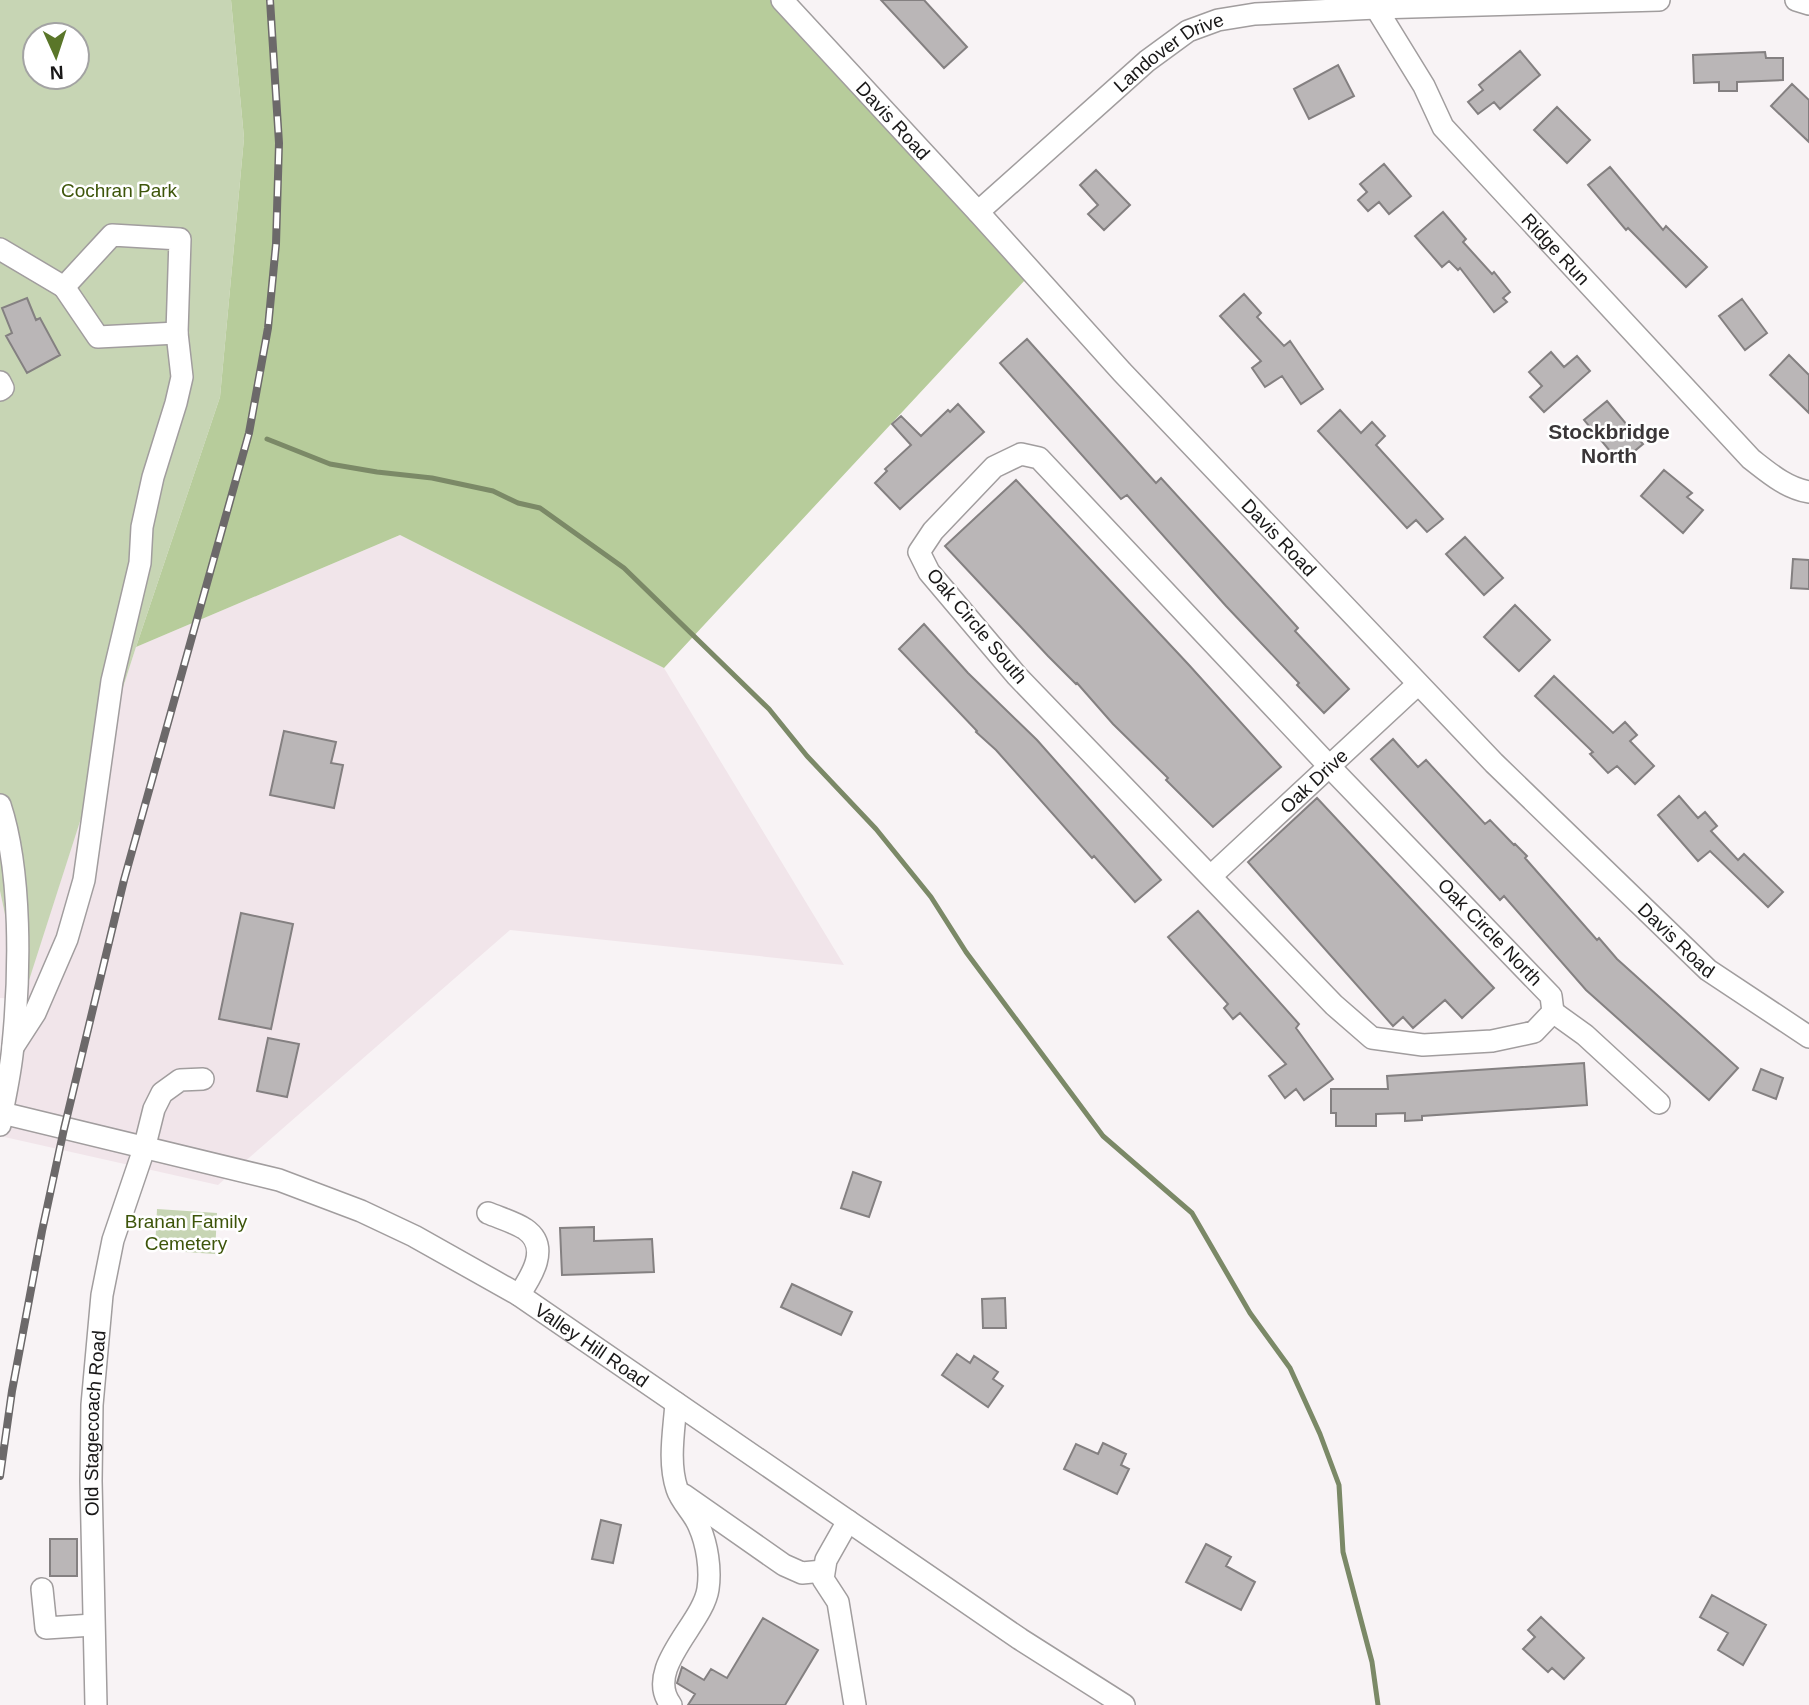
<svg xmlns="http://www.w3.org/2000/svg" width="1809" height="1705" viewBox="0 0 1809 1705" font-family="Arial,sans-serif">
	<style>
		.built { fill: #f1e5ea }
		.green { fill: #c7d5b4; fill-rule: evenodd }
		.forest { fill: #b7cc9b }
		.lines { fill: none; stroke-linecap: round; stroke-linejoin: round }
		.stream { stroke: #7b8967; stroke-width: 5 }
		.building { fill: #bab6b7; stroke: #848081; stroke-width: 2 }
		.minor-casing { stroke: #a19d9e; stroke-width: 24 }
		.minor { stroke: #fff; stroke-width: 21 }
		.rail-casing { stroke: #6c696a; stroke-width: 8 }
		.rail { stroke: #fff; stroke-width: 5; stroke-dasharray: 16; stroke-linecap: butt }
		.labels { text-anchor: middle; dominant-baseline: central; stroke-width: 5; stroke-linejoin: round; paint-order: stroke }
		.street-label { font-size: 19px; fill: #191818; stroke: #fff }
		.park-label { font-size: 19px; fill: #3d550a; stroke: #fff }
		.neighbourhood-label { font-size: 21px; font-weight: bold; fill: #3a3638; stroke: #fff }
	</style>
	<rect width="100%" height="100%" fill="#f8f3f5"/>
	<!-- built -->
	<path class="built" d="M400,535L664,668L844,965L510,930L218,1185L0,1136V1109L23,999L0,998V891L23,997L136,647Z"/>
	<!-- green -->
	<path class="green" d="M0,0H231L244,138L220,397L136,647L23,999L0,891ZM35,35H77V77H35Z
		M157,1209L217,1213L215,1254L155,1250Z"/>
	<!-- forest -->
	<path class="forest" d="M231,0H779L1025,280L664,668L400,535L136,647L220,397L244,138Z"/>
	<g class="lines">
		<!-- stream -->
		<path class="stream" d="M267,439L330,464L377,472L432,478L493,491L518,503L540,508L624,568L769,709L807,756L876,829L931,897L966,952L1103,1136L1192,1213L1250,1313L1290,1368L1320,1434L1339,1485L1343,1552L1372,1662L1378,1705"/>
	</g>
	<!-- building -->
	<path class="building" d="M881,0H924L967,47L944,68Z
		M1520,51L1540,75L1500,109L1494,102L1478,114L1468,102L1483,90L1479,85Z
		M1765,52L1766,58H1783V80L1737,82V91H1719V82L1694,83L1693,55Z
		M1338,65L1354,96L1309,119L1294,89Z
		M1792,84L1809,100V142L1771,106Z
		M1557,107L1590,140L1567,163L1534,130Z
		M1384,164L1411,196L1389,214L1379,202L1368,211L1358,200L1367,192L1360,184Z
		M1610,167L1663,230L1666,226L1707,267L1686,287L1628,228L1626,230L1588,185Z
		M1096,170L1130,205L1104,230L1088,214L1098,205L1080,185Z
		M1443,212L1466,239L1463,242L1492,274L1494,272L1510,292L1503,298L1507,302L1494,312L1460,268L1458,270L1449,261L1442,267L1415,236Z
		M1244,294L1261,313L1257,317L1284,346L1290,341L1323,389L1301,404L1282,376L1265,387L1252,368L1261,361L1220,316Z
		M27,298L36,320L40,318L60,355L27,373L6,336L12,333L2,308Z
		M1742,299L1767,333L1745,350L1719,316Z
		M1027,339L1156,483L1161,478L1298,628L1295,631L1349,689L1324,713L1297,685L1299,683L1226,606L1127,495L1121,499L1000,363Z
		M1551,352L1564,367L1577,356L1590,371L1544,412L1530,397L1542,386L1529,372Z
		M1789,355L1809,375V413L1770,375Z
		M1607,401L1643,444L1620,463L1584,420Z
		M958,404L984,432L900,509L875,483L887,471L885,469L911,445L892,424L901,416L921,436L948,410L950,412Z
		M1340,410L1361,433L1372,422L1385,436L1376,445L1443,519L1427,532L1416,520L1407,528L1318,431Z
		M1664,470L1692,493L1687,497L1703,510L1683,533L1641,496Z
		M1016,480L1189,665L1281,767L1213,827L1166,780L1168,778L1113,724L1077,683L1076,684L1048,656L945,546Z
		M1465,537L1503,578L1484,595L1446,554Z
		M1793,559L1809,560V589L1791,588Z
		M1515,605L1550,640L1519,671L1484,637Z
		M924,624L968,673L1037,740L1161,880L1135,902L1094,856L1092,858L996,750L976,732L977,731L899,649Z
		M1554,676L1613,733L1625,722L1637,735L1630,741L1654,766L1635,784L1617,766L1608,773L1590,754L1593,752L1535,696Z
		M284,731L336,742L331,763L343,765L334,808L270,795Z
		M1393,739L1418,767L1426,760L1485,824L1490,820L1514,845L1515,844L1527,856L1525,858L1597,940L1599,938L1617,959L1738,1068L1709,1100L1586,990L1504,896L1500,900L1371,759Z
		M1679,796L1698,818L1705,812L1717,826L1711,831L1738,860L1744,854L1783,892L1768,907L1710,851L1698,861L1658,815Z
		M1317,798L1494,988L1462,1018L1445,1000L1413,1028L1403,1017L1393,1026L1248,862Z
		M1198,911L1299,1024L1296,1028L1333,1079L1304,1100L1296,1089L1285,1098L1269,1076L1286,1064L1240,1013L1233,1019L1224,1008L1228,1004L1168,937Z
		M241,913L293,924L271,1029L219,1019Z
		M268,1038L299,1044L287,1097L257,1091Z
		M1584,1063L1587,1105L1422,1116V1120L1405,1121V1113L1376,1114V1126H1336V1113H1331V1089H1388L1387,1076Z
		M1761,1069L1783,1078L1776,1099L1753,1090Z
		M853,1172L881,1182L869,1217L841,1208Z
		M594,1227V1241L652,1239L654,1272L562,1275L560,1228Z
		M792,1284L852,1312L841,1335L781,1307Z
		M1005,1298L1006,1328H983L982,1299Z
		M957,1354L970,1363L974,1356L998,1372L993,1379L1003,1386L988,1407L942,1375Z
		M1103,1443L1126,1454L1121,1465L1129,1469L1117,1494L1064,1469L1076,1444L1098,1454Z
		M601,1520L621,1525L613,1563L592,1559Z
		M50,1539H77V1576H50Z
		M1206,1544L1231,1557L1226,1566L1255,1582L1241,1610L1186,1582Z
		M1712,1595L1766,1625L1743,1665L1718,1650L1728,1633L1700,1617Z
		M1541,1617L1584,1658L1564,1679L1552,1668L1548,1672L1523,1649L1535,1637L1528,1630Z
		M763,1618L818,1650L785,1705H688L695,1694L677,1683L682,1667L704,1680L711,1669L727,1678Z"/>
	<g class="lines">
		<defs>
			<g id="minor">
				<path id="s1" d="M782,0L978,212L1122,372L1494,763L1708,970L1809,1037"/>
				<path d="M1796,0L1809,4"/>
				<path id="s2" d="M1376,8L1424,86L1443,127L1751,459C1769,473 1786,488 1809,492"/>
				<path id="s3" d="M978,212L1147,61L1188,31L1218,20L1255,14L1376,8L1659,0"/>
				<path d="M0,249L64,287L112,235L180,239L177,333L182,377L176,403L153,477L142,527L140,563L112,681L84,880L67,939L35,1013L13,1047"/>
				<path d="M64,287L98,337L177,333"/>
				<path d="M0,382L3,388L0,390"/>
				<path d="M1021,454L1039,458L1329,766L1551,996L1553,1012L1534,1032L1492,1041L1423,1045L1372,1038L1334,1005L1017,676L929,572L919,552L933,531L994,467Z"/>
				<path d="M0,805C22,872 20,974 13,1045C11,1072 4,1099 0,1125"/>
				<path id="s4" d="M1211,876L1418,684"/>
				<path d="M1553,1012L1585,1035L1659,1103"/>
				<path id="s5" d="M2,1113L279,1180L361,1211L414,1236L519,1295L1020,1639L1124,1705"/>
				<path d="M488,1213C500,1218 514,1222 525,1229C551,1247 531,1277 519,1295"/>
				<path d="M684,1495L784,1565L802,1573L823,1571"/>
				<path d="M848,1521L826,1560L823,1579L838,1602L855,1705"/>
				<path d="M42,1589L46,1628L93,1625"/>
				<path id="s6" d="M96,1705L91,1481L92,1405L102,1295L113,1240L144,1149L154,1109L162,1093L180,1080L203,1079"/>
				<path d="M671,1705C643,1669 703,1624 708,1589C711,1569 707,1544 699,1526C694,1513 681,1502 677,1489C668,1462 674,1431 676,1403"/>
			</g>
		</defs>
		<!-- minor casing -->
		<use href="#minor" class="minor-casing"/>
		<!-- minor -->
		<use href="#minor" class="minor"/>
		<defs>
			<path id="rail" d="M0,1476L12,1391L42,1231L64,1129L124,880L249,433L268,328L276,244L279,143L270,0"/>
		</defs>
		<!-- rail casing -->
		<use href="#rail" class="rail-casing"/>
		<!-- rail -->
		<use href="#rail" class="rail"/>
	</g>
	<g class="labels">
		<!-- street labels -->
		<g class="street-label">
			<text stroke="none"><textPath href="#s3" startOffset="250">Landover Drive</textPath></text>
			<text stroke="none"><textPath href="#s1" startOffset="164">Davis Road</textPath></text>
			<text stroke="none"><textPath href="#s2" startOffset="303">Ridge Run</textPath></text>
			<text stroke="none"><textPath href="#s1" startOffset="732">Davis Road</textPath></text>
			<text transform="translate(977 626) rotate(50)">Oak Circle South</text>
			<text stroke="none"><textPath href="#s4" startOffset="140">Oak Drive</textPath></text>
			<text transform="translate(1490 932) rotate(46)">Oak Circle North</text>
			<text stroke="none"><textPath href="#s1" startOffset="1298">Davis Road</textPath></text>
			<text stroke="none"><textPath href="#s5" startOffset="640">Valley Hill Road</textPath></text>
			<text stroke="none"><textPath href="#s6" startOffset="282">Old Stagecoach Road</textPath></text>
		</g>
		<!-- park labels -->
		<g class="park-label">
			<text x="119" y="190">Cochran Park</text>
			<text x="186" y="1221">Branan Family<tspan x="186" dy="22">Cemetery</tspan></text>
		</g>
		<!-- neighbourhood labels -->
		<g class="neighbourhood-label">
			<text x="1609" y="431">Stockbridge<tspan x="1609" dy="24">North</tspan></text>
		</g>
	</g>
	<!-- north arrow -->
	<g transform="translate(56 56) rotate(177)"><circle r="33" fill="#ffffff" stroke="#a3a3a3" stroke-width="2"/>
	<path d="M0-5L12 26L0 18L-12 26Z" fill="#5a7629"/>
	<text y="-10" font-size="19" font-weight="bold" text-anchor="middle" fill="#191818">N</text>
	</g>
</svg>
